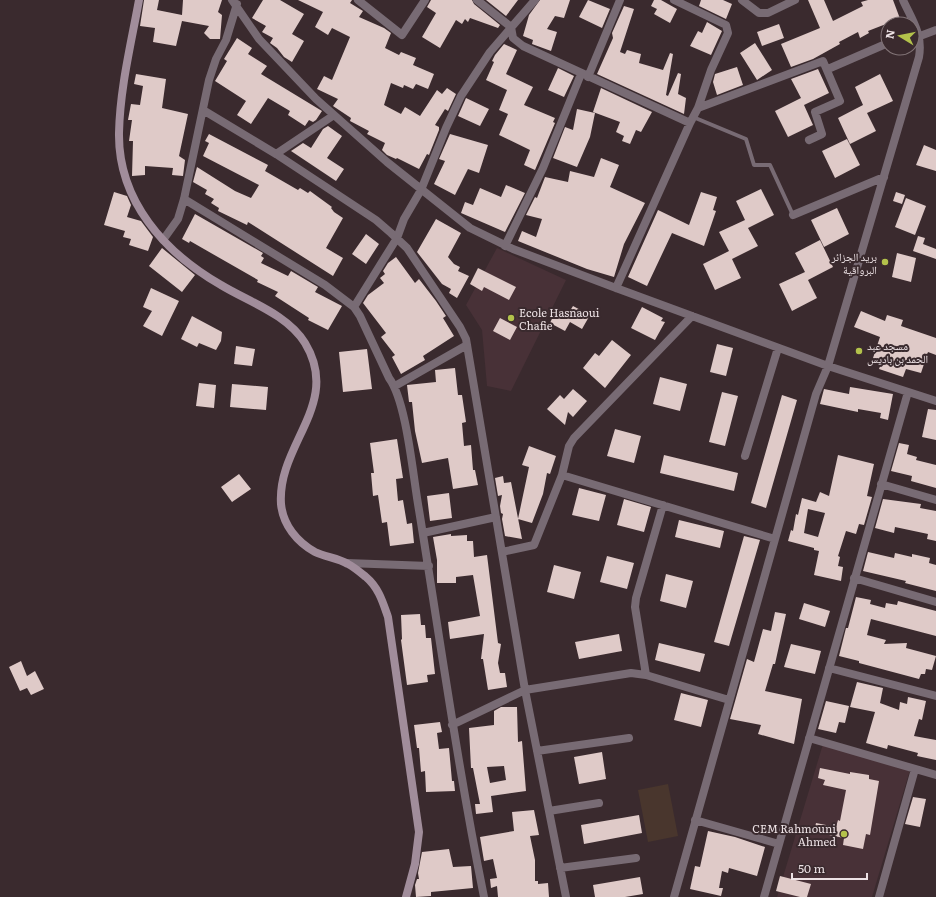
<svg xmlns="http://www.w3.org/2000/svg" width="936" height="897" viewBox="0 0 936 897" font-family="Literata,'Noto Naskh Arabic',serif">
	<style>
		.built { fill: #483137 }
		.green { fill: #49362d }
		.building { fill: #dfcac8; fill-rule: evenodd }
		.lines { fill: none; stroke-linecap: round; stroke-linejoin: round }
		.lane { stroke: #786b74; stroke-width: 4 }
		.street { stroke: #786b74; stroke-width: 8 }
		.secondary { stroke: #a18d9b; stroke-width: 8 }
		.poi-dot { fill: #b3c24b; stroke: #3a2a2e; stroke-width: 1.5 }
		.labels { text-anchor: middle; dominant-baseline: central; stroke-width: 4; stroke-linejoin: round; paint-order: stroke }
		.poi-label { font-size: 11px; fill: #ede2e5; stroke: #3a2a2e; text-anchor: end }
	</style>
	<rect width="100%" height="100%" fill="#3a2a2e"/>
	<!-- built -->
	<path class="built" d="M497,248L566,280L511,391L487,386L482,330L466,305Z
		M823,744L910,770L872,897H777Z"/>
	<!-- green -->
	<path class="green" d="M668,784L678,836L648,842L638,790Z"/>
	<!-- building -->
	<path class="building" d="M144,0H159L157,10L182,15L183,0H222L218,12L222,15L220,39H210L204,33L209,26L182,21L176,46L153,42L155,28L140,26Z
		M263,0H280L304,14L292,34L304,41L292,62L284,57L277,48L270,43L273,38L262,32L266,26L252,18Z
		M298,0H352L350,3L363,11L359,17L384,28L391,33L385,48L399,55L401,52L416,58L413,65L434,74L428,89L416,84L413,89L404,85L403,88L391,83L384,105L401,114L405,107L420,116L437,90L442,94L447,88L456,94L448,111L445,109L435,125L439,127V130L429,155L427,154L419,169L397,158L396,159L387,155L382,150L385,143L367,134L369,131L350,121L351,118L333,106L338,99L317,89L324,76L332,80L350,37L332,28L328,35L315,27L323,12Z
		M431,0H472L474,4L500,25L498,28L470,18L468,22L465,19L462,24L456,20L440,48L422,37L436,13L427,7Z
		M486,0H518L506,16Z
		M540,0H570L564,18L555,16L547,29L557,32L551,51L532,44L533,40L523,36L529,15Z
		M588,0L610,9L602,28L579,17Z
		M654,0H661L677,9L670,23L654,14L657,9L651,6Z
		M701,0H723L732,4L726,19L699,6Z
		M808,0H824L833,21L863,6L861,2L868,0H893L902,24H886L868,31L869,33L860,38L858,32L839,42L840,44L813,59L791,67L781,44L820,28Z
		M624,6L634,9L620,52L625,54L627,50L641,54L639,63L663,70L670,53L673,54L666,95L668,96L678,73L681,74L678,94L686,98L684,114L597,74L613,38L612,33Z
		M707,22L722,31L711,55L690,46L698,31L702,33Z
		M779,24L784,38L762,46L757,32Z
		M237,38L252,48L248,54L267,66L261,74L322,111L316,120L313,122L309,120L305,126L288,115L290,111L268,98L251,124L237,115L246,101L215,81L227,61L224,59Z
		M755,43L772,70L757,80L740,53Z
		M504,44L517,50L506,74L533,87L524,105L555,118L553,122L555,123L535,170L524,165L530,150L499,135L508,114L499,110L507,90L486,80L494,62L492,61L495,55Z
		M737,67L743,85L717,95L713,82L715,74Z
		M558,68L574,76L564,97L548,90Z
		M818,69L829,93L804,105L813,125L788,137L775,111L801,98L791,79Z
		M136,74L166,79L162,108L188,114L179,156L185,160L183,176L172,175L173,168L145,166V175L132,176L133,141H129L132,120H128L131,104L140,105L143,86L134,84Z
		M880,74L893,101L867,113L876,131L850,144L838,118L863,105L855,87Z
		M601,88L652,112L641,132L636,130L630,144L622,141L624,136L616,132L620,122L593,112Z
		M466,98L489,109L480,126L458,116Z
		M577,109L595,113L590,137L577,167L553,158L565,127L573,130Z
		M328,126L342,136L327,158L344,169L336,181L291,151L303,143L311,148L323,129Z
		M209,134L268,165L265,171L298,190L300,188L308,193L310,191L332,207L331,208L334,212L343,218L326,248L343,258L333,276L248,222L247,225L218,211L219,208L211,203L214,199L205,194L207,190L193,182L197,167L235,191L251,198L259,185L203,156L209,143L205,141Z
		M450,134L488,145L479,173L468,169L455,195L434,184L445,161L439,159Z
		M847,139L860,165L835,178L822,151Z
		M924,145L936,150V171L916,165Z
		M601,158L619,165L610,187L645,203L624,244L614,277L587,269L518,241L522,231L536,237L542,219L526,215L535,197L537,198L545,177L568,182L570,171L594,177Z
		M506,185L525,193L505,232L461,213L465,202L473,205L480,188L501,197Z
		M761,189L774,215L748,228L758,246L732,259L741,278L715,290L703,264L729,251L719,232L745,220L736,201Z
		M114,192L127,196L131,205L127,217L141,221L153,237L148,251L129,245L131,239L123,237L125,231L104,225Z
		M701,192L717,197L713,210L716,211L704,246L672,233L647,286L628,277L658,210L689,225Z
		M896,192L905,195L902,204L893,201Z
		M906,198L926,206L915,235L895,227Z
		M837,208L849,234L824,247L811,220Z
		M195,214L263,253L261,256L264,258L261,263L288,276L291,271L318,287L315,292L342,306L328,330L308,320L309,318L275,296L278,292L257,282L258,280L190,241L189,243L182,239Z
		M436,219L461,233L448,257L454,264L460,267L458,271L469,276L457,298L449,293L451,289L442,284L417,252Z
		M366,234L379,244L366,264L352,254Z
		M918,236L925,238L923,244L936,249V259L913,251Z
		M820,240L833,267L808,280L817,298L792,311L779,284L805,272L795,253Z
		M162,248L195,275L182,292L149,266Z
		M897,253L916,258L911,282L892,277Z
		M396,257L415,283L419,279L436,301L446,316L443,318L454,336L423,356L425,360L401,374L392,357L395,355L381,337L386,333L363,303L368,295L384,283L380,278L385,274L383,271L388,263Z
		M478,268L516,287L509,300L484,287L482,291L470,284Z
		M151,288L179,301L162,336L143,326L152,311L143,307Z
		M573,306L590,315L582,329L570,322L565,331L550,323L557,308L568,314Z
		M642,307L663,318L661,321L665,322L655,340L631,328Z
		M861,311L885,321L887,315L903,320L901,326L936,338V355L928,352L921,373L906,369L903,377L879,369L882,361L873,358L880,337L854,327Z
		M192,316L222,332L221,341L216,350L199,343L197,347L181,339Z
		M500,318L517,327L510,340L493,331Z
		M612,340L631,355L605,388L583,368L595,353L599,356Z
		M717,344L733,348L726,376L710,372Z
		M236,346L255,349L252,366L234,364Z
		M367,349L372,389L343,392L339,352Z
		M455,368L458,395H462L466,422L462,423L464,446L471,445L473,470H475L478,485L453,489L448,458L422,463L415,431L412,402H409L407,385L436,382L435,370Z
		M660,377L687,384L680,411L653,404Z
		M199,383L216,385L214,408L196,406Z
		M232,384L268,387L266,410L230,407Z
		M850,387L893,394L888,420L880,418L881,413L858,409V412L820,404L824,389L849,394Z
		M573,389L587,401L573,417L568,412L565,425L547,409L560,395L564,399Z
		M722,392L738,396L725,446L709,442Z
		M782,395L797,400L766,508L751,503Z
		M928,409L936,410V440L922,437Z
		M615,429L641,436L634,463L607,456Z
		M397,439L403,478L396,479L398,501L403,500L407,524L412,523L414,543L390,546L387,522L382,523L378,495L373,496L371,473H374L370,443Z
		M899,443L909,445L907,454L917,457L916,460L936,465V488L911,481L912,476L891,471Z
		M529,446L556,456L550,474L547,473L543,494L532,523L518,519L529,467L522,465Z
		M664,455L738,473L734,491L660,473Z
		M838,455L874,464L867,496L872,497L864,525L859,524L856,534L846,531L838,556L840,557L838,566L843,567L841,581L814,575L819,551L814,550V548L788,541L791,530L793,531L796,514L798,515L802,498L816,502L820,492L829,496ZM808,509L825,513L818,537L804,533Z
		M239,474L251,489L232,502L221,487Z
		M503,476L504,483L511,482L522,539L505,536L502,519L503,514L501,513L500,506L502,495L498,496L495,478Z
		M579,488L606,495L599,521L572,515Z
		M449,493L452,518L430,521L427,496Z
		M624,499L651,507L644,532L617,525Z
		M883,499L921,504L920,508L936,511V541L927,539L928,534L895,527L894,533L875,528Z
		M679,520L724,531L720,548L675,537Z
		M451,534V536L467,535V541H473L474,557L487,555L498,643L501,644L498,663L500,673H505L507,687L488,690L483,659H481L484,634L450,639L448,622L480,616L473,575L456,577V583H437V560L433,537Z
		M744,536L760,540L729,646L714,642Z
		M868,552L894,558L895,553L912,557V554L930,558L929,563L936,565V591L905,583L906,581L863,571Z
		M607,556L634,563L627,589L600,582Z
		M554,565L581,572L574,599L547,592Z
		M666,574L693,581L686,608L660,601Z
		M856,597L871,600L870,604L885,608L886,603L897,605L898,601L936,611V636L871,619L867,635L886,640L884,644L907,643L906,648L936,656L932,670L926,669L925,674H921L919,679L859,663V661L839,656L846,628H848Z
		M804,603L830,611L825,627L799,619Z
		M775,612L786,614L775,664H773L765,691L802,699L794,744L758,734L761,725L730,719L747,659L754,662L763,629L771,631Z
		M420,614L421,625H425L426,638H431L435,674L427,675L428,682L407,685L401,640L402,639L401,615Z
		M619,634L622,651L579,659L575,642Z
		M659,643L705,654L700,672L655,660Z
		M791,644L821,651L815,674L784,667Z
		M21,661L27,676L35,671L44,689L31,695L27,688L20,691L9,667Z
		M857,682L883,688L880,703L899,710L900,702L907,704L908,697L926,701L922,720L919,719L914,736L936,740V760L917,756L918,753L888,745L887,749L866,743L875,712L850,707Z
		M681,693L708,700L701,727L674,720Z
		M826,701L849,706L845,723L839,722L836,733L818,729Z
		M501,707H517L518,742L522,741L526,791L491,796L493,812L476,814L475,804H480L473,768H471L469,728L494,725V711ZM504,766L506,780L490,783L487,767Z
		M440,722L442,732L437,733L439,749L449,748L452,781H454L455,791L426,792L425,771L421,772L419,748H417L414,725Z
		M602,752L606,779L579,784L574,757Z
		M820,768L850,774V772L869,775V779L879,781L870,835L866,834L863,849L843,845L844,838L814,832L816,823L836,827L838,820L840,821L846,790L823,785L825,780L818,778Z
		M913,797L926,799L920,827L905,824Z
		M534,810L539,835L530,836L535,860V881H538V884L548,883L549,897H498L497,886L491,888L490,879L497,878L493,859L484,861L480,837L514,831L512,812Z
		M639,815L642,833L584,844L581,825Z
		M708,831L735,837L765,847L757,876L729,868L728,873L722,871L719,888H723L721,896L690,889L695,866L700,867Z
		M449,849L453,867L471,866L473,888L431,892V896L416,897L415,885L417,879H419L418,873L422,852Z
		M780,876L811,884L807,897H800L776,891Z
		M640,877L643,894L625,897H595L593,885Z"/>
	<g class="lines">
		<!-- lane -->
		<path class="lane" d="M693,117L746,139L754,165H770L793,215"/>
		<!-- street -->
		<path class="street" d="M232,0L259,39L316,99L387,162L470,228L513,249L616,288L828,366L936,401
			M358,0L402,35L425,0
			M477,0L511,27L513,38L523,46L690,123
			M742,0L759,13H768L795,0
			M920,36L936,30
			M828,69L888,43
			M588,77L620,0
			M698,108L823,61L840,101L815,112L822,134L809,140
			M203,110L276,154L376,220L391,233L407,248L460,327L466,339L525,690L566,897
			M276,154L334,115
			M184,199L325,285L354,307L360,316L389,378C407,402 413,478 419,510C440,639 458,769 484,897
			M793,215L884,177
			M163,240L178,219L184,199L209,80L216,59L226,40L237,4
			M505,246L543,168L581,74
			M616,288L690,123L698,108L711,70L728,33L726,25L674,0
			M354,307L397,238L404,219L421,190L446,128L461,96L490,52L535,0
			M395,386L467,345
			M745,456L778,348
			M562,475L775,539
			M881,484L936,500
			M423,533L496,517
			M502,552L534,545L562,475L569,446L574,438L692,316
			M347,563L429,566
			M854,578L936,602
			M829,668L936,696
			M646,675L635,607L636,598L663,505
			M452,725L525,690L631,673L646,675L729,700
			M809,738L936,775
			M537,751L629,738
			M549,811L599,803
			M695,820L779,844
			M560,868L636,858
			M674,897L816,394L828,366L919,57C923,34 912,20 903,0
			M764,897L908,392
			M879,897L915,769"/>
		<!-- secondary -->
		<path class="secondary" d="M139,0C131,44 120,88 119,133C118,201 165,253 221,285C249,302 287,314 305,343C342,404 277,444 281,504C283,525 297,542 315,552C325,557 338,558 348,564C354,567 361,573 366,577C379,588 383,603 388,617L419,832L415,864L406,897"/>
	</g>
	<!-- markers -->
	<g class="poi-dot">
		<circle cx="885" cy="262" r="4"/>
		<circle cx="511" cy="318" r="4"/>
		<circle cx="859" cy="351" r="4"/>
		<circle cx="844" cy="834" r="4"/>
	</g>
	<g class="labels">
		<!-- poi labels -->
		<g class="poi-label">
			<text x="877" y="256">بريد الجزائر<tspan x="877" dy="13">البرواقية</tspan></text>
			<text x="519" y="312" text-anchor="start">Ecole Hasnaoui<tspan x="519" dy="13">Chafie</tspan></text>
			<text x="867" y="345" text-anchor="start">مسجد عبد<tspan x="867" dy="13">الحمد بن باديس</tspan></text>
			<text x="836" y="828">CEM Rahmouni<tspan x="836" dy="13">Ahmed</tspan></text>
		</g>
	</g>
	<!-- north arrow -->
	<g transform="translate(900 36) rotate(280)"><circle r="19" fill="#3a2a2e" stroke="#827477"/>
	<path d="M0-3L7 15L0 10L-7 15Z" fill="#b3c24b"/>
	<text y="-6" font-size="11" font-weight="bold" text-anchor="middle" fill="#ede2e5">N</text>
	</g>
	<!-- scale -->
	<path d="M792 873v6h75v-6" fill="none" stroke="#ede2e5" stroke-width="2"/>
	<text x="798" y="873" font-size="12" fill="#ede2e5" stroke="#3a2a2e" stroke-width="3" paint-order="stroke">50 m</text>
</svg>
